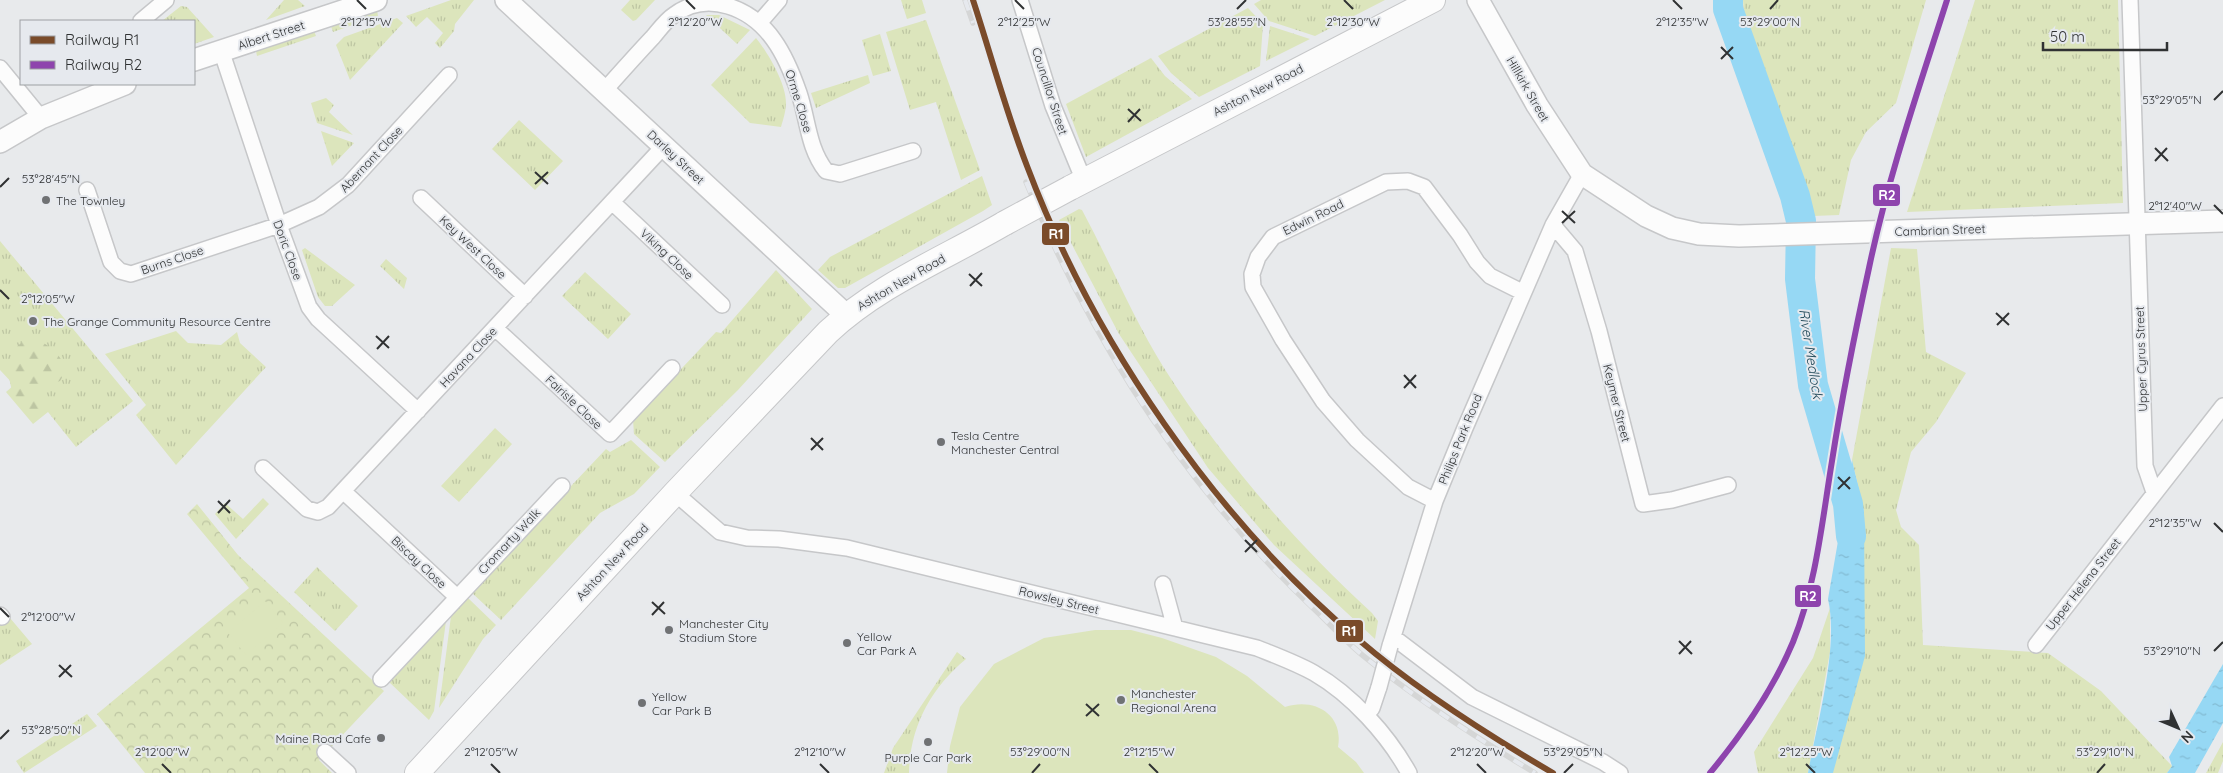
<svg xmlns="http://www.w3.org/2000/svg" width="2223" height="773" viewBox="0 0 2223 773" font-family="Quicksand,sans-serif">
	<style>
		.grass { fill: url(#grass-tufts) }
		.forest { fill: url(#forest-firs) }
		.park { fill: url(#park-crowns) }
		.garden { fill: #dce5bc }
		.water { fill: url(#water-ripples) }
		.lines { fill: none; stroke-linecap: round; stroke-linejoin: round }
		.river { stroke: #96d8f4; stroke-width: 30 }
		.street-casing { stroke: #c6c7c9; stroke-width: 18 }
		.secondary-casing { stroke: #c6c7c9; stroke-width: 24 }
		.primary-casing { stroke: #c6c7c9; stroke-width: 26 }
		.street { stroke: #fcfcfc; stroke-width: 15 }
		.secondary { stroke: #fcfcfc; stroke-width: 21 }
		.primary { stroke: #fcfcfc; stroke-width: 24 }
		.rail-casing { stroke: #d5d6d6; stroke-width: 5.5 }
		.rail { stroke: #e6e9ee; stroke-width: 4; stroke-dasharray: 11; stroke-linecap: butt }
		.street-bridge-casing { stroke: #c6c7c9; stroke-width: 18; stroke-linecap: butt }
		.primary-bridge-casing { stroke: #c6c7c9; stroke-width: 26; stroke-linecap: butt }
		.street-bridge { stroke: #fcfcfc; stroke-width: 15 }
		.primary-bridge { stroke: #fcfcfc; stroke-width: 24 }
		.rail-1-casing { stroke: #e6e9ee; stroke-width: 10 }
		.rail-2-casing { stroke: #e6e9ee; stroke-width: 10 }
		.rail-1 { stroke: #7a4b2a; stroke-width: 6 }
		.rail-2 { stroke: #8e44ad; stroke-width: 6 }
		.ticks { fill: none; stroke: #303233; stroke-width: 2 }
		.poi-dot { fill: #707274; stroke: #e6e9ee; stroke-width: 2 }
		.labels { text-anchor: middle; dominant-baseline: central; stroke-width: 4; stroke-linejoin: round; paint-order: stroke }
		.street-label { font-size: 12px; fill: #303233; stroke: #e6e9ee }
		.poi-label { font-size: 12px; fill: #303233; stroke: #e6e9ee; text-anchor: start }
		.water-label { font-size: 14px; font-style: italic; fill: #1f4858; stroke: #e6e9ee }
		.ticks-label { font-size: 12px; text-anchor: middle; fill: #303233; stroke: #e6e9ee; stroke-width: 4; stroke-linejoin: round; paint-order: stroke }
		.line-badge { stroke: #e6e9ee; stroke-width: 2 }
		.badge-label { font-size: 14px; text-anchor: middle; font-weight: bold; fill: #fff }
	</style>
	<defs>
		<pattern id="grass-tufts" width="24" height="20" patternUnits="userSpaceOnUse" patternTransform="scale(1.25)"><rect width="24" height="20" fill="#dce5bc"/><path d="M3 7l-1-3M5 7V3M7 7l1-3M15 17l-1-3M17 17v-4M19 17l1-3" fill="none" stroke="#bdc5a2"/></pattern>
		<pattern id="forest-firs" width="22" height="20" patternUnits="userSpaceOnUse" patternTransform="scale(1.25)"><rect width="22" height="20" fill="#dce5bc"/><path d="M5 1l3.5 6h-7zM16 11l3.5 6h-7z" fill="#bdc5a2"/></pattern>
		<pattern id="park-crowns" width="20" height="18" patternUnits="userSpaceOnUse" patternTransform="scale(1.25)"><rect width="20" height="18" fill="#dce5bc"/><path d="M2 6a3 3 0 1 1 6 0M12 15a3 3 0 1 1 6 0" fill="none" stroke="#bdc5a2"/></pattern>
		<pattern id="water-ripples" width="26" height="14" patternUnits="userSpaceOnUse" patternTransform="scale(1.25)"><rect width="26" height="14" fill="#96d8f4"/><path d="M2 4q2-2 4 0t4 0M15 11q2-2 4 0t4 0" fill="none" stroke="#82bad2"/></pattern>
	</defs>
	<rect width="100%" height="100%" fill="#e8eaec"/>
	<!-- grass -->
	<path class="grass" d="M284,0H298L305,6L266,20Z
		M451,0H474L455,24L454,31L440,48L435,43L443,33L427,17L416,27L406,16Z
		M630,0H655L636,20L633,21L621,10Z
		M901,0H922L926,13L907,19Z
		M1261,0H1385L1315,36L1269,21L1254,4Z
		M1743,0H1926L1896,103L1866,132L1851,160L1839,215L1813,216L1802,176L1745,25Z
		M1975,0H2118L2123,203L1907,212Z
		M181,6L187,7L214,37L194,44V21H162Z
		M1248,8L1263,24L1260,66L1199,97L1171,73L1158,56Z
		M377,10L378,16L333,32L331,26Z
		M706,15H719L750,30L737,44Z
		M397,18L403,23L350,80L336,45L344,37Z
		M926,20L980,170L961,180L936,102L910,110L886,32Z
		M1270,26L1310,39L1266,61Z
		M314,31L316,36L257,56L256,51Z
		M880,34L891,71L873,76L862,40Z
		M756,38C768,53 786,83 786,103C786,111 783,120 781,127L750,123L711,85Z
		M1151,58L1165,76L1192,99L1086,157L1066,104Z
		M868,75L870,83L816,108L811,93Z
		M326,98L334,105L329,112L353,135L317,123L311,103Z
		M519,120L563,161L535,190L492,149Z
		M321,131L354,143L332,166Z
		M982,176L992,205L983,211L845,288H838L818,270L830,257Z
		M1079,209L1082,210C1110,262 1133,318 1164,368C1222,459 1293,540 1372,613L1378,621L1375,639L1274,545L1208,468L1119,334L1059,220Z
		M0,241L133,401L76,447L48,412L33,424L6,392L14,385L0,370Z
		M305,248L355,285L332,306H325L318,297L302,250Z
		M1891,248L1917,249L1926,352L1966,373L1936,422L1911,452L1896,510L1901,527L1919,545L1923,645L2048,653L2101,691L2172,766L2167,773H1832L1863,571L1864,512L1852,460Z
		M386,259L407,278L404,289L380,266Z
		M776,270L812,309L738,390L665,462L634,434L633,420L716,332L721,333Z
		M585,272L631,314L608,339L562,296Z
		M176,331L188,343L221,345L237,332L240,343L266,367L176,465L136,415L146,405L105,354Z
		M495,428L512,444L459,502L441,486Z
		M631,440L660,467L634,494L600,513L501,620L471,592L606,449L610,452Z
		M263,498L269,504L236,539L215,514L225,503L243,519Z
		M317,567L358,606L335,631L294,592Z
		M468,598L496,625L483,639L439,708L451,616Z
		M1830,608V652L1808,773H1758L1754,752L1813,658Z
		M10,618L32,644L0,665V625Z
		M446,621L434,711L429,720L389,682Z
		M957,652L966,659C930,689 910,727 909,773H884L893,748Z
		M87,714L97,726L24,773L16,761Z
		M2223,742V761L2218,773H2206Z"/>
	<!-- forest -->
	<path class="forest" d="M35,339C50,345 62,355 66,371L60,381L54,383L49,380C35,389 46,401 39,412C6,412 0,354 23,342C27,341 31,340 35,339Z"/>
	<!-- park -->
	<path class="park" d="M197,504L238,555L384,691L319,760L332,773H145L97,714L249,588L187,514Z"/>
	<!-- garden -->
	<path class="garden" d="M265,601L283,623L246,655L228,633Z
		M1095,630H1131L1162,638L1216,657L1247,676L1285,707C1314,697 1344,714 1338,747L1356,762L1364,773H947L950,746L960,707L994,664L1044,638Z"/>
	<!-- water -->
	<path class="water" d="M1852,460L1864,512L1865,656L1833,773H1808C1817,723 1839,648 1828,599Z
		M2223,664V723L2195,773H2167L2172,766L2169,757Z"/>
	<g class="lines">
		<!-- river -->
		<path class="river" d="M1728,0V9L1795,196L1801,221L1800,279L1813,385L1848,504L1851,536"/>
		<defs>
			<path id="street" d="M1020,0L1053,106L1084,181
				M2130,0L2145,466L2154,492
				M141,21L166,0
				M760,22L779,0
				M221,50L279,225L309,307L318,319L418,411
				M0,68L41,118
				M604,91C620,73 636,55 653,37C659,30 666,20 674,15C690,3 708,0 728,6C768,18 786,55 799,93C808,120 808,148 826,171L840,174L913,151
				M87,190L111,262L120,271L131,274L279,225L319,207L348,185L449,75
				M421,198L525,296
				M612,202L722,305
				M1553,225L1575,251L1599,331L1643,504L1672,500L1728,485
				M495,328L610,434L672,368
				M263,468L307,509L318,512L328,507L664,146
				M343,491L457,597
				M675,493L720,532L747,538L779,539L847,548L1257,648C1277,656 1296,663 1314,673C1352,695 1388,735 1409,773
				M1435,501L1408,487L1357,440L1323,401L1283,340L1253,287L1252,274L1258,257L1273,237L1386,182L1408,181L1424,187L1460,235L1477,262L1490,276L1522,292
				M1163,584L1175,628
				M0,615L2,617
				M1393,637L1472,697L1603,762L1620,773
				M2036,645L2223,406
				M1390,646L1435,501L1465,428L1553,225L1582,174
				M381,679L562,486
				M1366,715L1372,708L1379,687
				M325,752L348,773"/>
			<path id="secondary" d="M506,0L846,315
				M1478,0L1537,105L1582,174L1646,216L1672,228L1699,234L1739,236L2223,221
				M194,60L376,0
				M0,142L41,118L125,84"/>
			<path id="primary" d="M1070,188L1433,0
				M417,773L675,493L828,332C878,285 945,258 1005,223"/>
		</defs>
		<!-- street casing -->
		<use href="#street" class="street-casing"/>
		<!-- secondary casing -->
		<use href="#secondary" class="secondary-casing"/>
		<!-- primary casing -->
		<use href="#primary" class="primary-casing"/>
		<!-- street -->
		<use href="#street" class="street"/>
		<!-- secondary -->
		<use href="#secondary" class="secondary"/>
		<!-- primary -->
		<use href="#primary" class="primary"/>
		<defs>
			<path id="rail" d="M965,0L973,23
				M973,0C991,55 1006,112 1027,166C1093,341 1216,520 1359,640C1416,689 1488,735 1553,773
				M1026,182C1092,343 1187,489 1314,609C1331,625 1348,644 1366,658C1419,701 1477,738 1535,773"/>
		</defs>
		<!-- rail casing -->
		<use href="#rail" class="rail-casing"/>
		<!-- rail -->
		<use href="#rail" class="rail"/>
		<defs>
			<path id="street-bridge" d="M1379,687L1390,646"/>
			<path id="primary-bridge" d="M1005,223L1070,188"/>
		</defs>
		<!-- street-bridge casing -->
		<use href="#street-bridge" class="street-bridge-casing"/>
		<!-- primary-bridge casing -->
		<use href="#primary-bridge" class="primary-bridge-casing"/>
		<!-- street-bridge -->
		<use href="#street-bridge" class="street-bridge"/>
		<!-- primary-bridge -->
		<use href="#primary-bridge" class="primary-bridge"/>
		<defs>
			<path id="rail-1" d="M973,0C991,55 1006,112 1027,166C1093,341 1216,520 1359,640C1416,689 1488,735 1553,773"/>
			<path id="rail-2" d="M1710,773C1743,733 1773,690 1793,642C1816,585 1822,522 1832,461C1842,397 1855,332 1869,268C1888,177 1919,88 1947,0"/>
		</defs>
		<!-- rail-1 casing -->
		<use href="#rail-1" class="rail-1-casing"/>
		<!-- rail-2 casing -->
		<use href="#rail-2" class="rail-2-casing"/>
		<!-- rail-1 -->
		<use href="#rail-1" class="rail-1"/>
		<!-- rail-2 -->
		<use href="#rail-2" class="rail-2"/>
	</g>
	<!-- ticks -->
	<path class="ticks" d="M357,0L366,9M686,0L695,9M1015,0L1024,9M1344,0L1353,9M1673,0L1682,9M1237,9L1246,0M1770,9L1778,0M1721,47L1733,59M1721,59L1733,47M2214,100L2223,91M1128,109L1141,121M1128,122L1140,109M2155,148L2168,161M2155,161L2167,148M535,172L548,184M535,184L548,172M0,187L9,178M2214,205L2223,214M1562,211L1575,223M1562,223L1575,211M969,274L982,286M970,286L982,273M0,290L9,299M1996,313L2009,325M1997,325L2009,313M376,336L389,348M377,349L389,336M1404,375L1416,388M1404,388L1416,375M811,438L823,450M811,450L823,438M1838,477L1850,489M1838,489L1850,477M218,501L230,513M218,513L230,500M2214,523L2223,532M1245,540L1257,552M1245,552L1257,540M652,602L665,614M0,608L9,617M652,615L664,602M1679,641L1692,654M2214,651L2223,642M1679,654L1691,641M59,665L72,677M59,677L71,665M1086,704L1099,716M1086,716L1099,704M0,739L9,730M162,764L171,773M491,764L500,773M820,764L829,773M1149,764L1158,773M1477,764L1486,773M1806,764L1815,773M1032,773L1040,764M1564,773L1573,764M2097,773L2105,764"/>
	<!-- markers -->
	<g class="poi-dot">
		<circle cx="46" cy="200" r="5"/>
		<circle cx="33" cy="321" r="5"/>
		<circle cx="941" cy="442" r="5"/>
		<circle cx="669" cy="630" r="5"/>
		<circle cx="847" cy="643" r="5"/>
		<circle cx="1121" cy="700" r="5"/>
		<circle cx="642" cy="703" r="5"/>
		<circle cx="381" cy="738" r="5"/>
		<circle cx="928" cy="742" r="5"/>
	</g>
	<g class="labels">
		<!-- street labels -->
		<g class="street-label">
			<text transform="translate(271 35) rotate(-18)">Albert Street</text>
			<text transform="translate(1528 89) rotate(60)">Hillkirk Street</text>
			<text transform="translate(1258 90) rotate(-27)">Ashton New Road</text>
			<text transform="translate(1050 91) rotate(72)">Councillor Street</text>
			<text transform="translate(799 101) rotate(73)">Orme Close</text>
			<text transform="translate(676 157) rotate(43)">Darley Street</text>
			<text transform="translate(371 159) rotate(-47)">Abernant Close</text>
			<text transform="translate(1313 217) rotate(-26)">Edwin Road</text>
			<text transform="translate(1940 230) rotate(-2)">Cambrian Street</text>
			<text transform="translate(473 247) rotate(43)">Key West Close</text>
			<text transform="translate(288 250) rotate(70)">Doric Close</text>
			<text transform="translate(667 254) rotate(43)">Viking Close</text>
			<text transform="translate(172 260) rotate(-19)">Burns Close</text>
			<text transform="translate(901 282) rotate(-30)">Ashton New Road</text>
			<text transform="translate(468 357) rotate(-47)">Havana Close</text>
			<text transform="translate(2141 359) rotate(-92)">Upper Cyrus Street</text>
			<text transform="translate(574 402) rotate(43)">Fairisle Close</text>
			<text transform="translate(1617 403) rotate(76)">Keymer Street</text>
			<text transform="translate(1460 439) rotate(-68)">Philips Park Road</text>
			<text transform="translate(509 541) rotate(-47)">Cromarty Walk</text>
			<text transform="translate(419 562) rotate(43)">Biscay Close</text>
			<text transform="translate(612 562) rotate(-47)">Ashton New Road</text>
			<text transform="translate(2083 584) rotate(-52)">Upper Helena Street</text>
			<text transform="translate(1059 600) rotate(14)">Rowsley Street</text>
		</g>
		<!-- poi labels -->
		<g class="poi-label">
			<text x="56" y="200">The Townley</text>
			<text x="43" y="321">The Grange Community Resource Centre</text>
			<text x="951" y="435">Tesla Centre<tspan x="951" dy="14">Manchester Central</tspan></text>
			<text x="679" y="623">Manchester City<tspan x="679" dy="14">Stadium Store</tspan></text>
			<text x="857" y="636">Yellow<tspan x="857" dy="14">Car Park A</tspan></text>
			<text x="1131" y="693">Manchester<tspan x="1131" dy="14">Regional Arena</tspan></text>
			<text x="652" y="696">Yellow<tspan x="652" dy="14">Car Park B</tspan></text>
			<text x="371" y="738" text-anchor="end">Maine Road Cafe</text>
			<text x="928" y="757" text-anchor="middle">Purple Car Park</text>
		</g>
		<!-- water labels -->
		<g class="water-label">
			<text transform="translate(1811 354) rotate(81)">River Medlock</text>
		</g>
	</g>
	<g class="ticks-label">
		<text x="695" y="26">2°12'20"W</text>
		<text x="1024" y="26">2°12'25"W</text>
		<text x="1353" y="26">2°12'30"W</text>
		<text x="1682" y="26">2°12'35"W</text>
		<text x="366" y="26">2°12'15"W</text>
		<text x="1237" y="26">53°28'55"N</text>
		<text x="1770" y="26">53°29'00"N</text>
		<text x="2172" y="104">53°29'05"N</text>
		<text x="51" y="183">53°28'45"N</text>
		<text x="2175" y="210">2°12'40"W</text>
		<text x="48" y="303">2°12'05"W</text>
		<text x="2175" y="527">2°12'35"W</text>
		<text x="48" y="621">2°12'00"W</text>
		<text x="2172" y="655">53°29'10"N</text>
		<text x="51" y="734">53°28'50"N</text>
		<text x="1040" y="756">53°29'00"N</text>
		<text x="1573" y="756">53°29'05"N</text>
		<text x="2105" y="756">53°29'10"N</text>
		<text x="162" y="756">2°12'00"W</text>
		<text x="491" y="756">2°12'05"W</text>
		<text x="820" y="756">2°12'10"W</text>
		<text x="1149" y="756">2°12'15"W</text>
		<text x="1477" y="756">2°12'20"W</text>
		<text x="1806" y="756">2°12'25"W</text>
	</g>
	<g class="line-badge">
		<rect x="1872" y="183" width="29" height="24" rx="5" fill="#8e44ad"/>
		<rect x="1041" y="222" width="29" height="24" rx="5" fill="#7a4b2a"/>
		<rect x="1794" y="584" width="28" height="24" rx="5" fill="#8e44ad"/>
		<rect x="1335" y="619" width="29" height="24" rx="5" fill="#7a4b2a"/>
	</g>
	<g class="badge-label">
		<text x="1887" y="200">R2</text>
		<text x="1056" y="239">R1</text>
		<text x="1808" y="601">R2</text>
		<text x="1349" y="636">R1</text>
	</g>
	<!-- legend -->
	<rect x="20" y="20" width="175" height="65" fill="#e6e9ee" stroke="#9da0a3"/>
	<rect x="30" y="36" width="25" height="8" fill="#7a4b2a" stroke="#9da0a3"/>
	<text x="65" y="45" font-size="15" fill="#303233">Railway R1</text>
	<rect x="30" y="61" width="25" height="8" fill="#8e44ad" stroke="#9da0a3"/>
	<text x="65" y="70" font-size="15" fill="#303233">Railway R2</text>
	<!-- north arrow -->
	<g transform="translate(2178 728) rotate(134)" stroke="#e6e9ee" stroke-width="4" paint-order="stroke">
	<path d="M0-4L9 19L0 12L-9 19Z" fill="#303233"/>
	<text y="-8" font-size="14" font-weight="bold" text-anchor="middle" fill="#303233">N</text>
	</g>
	<!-- scale -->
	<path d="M2043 42v8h124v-8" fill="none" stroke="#303233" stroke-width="2.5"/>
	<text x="2050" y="42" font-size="15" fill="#303233" stroke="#e6e9ee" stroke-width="4" paint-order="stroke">50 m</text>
</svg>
